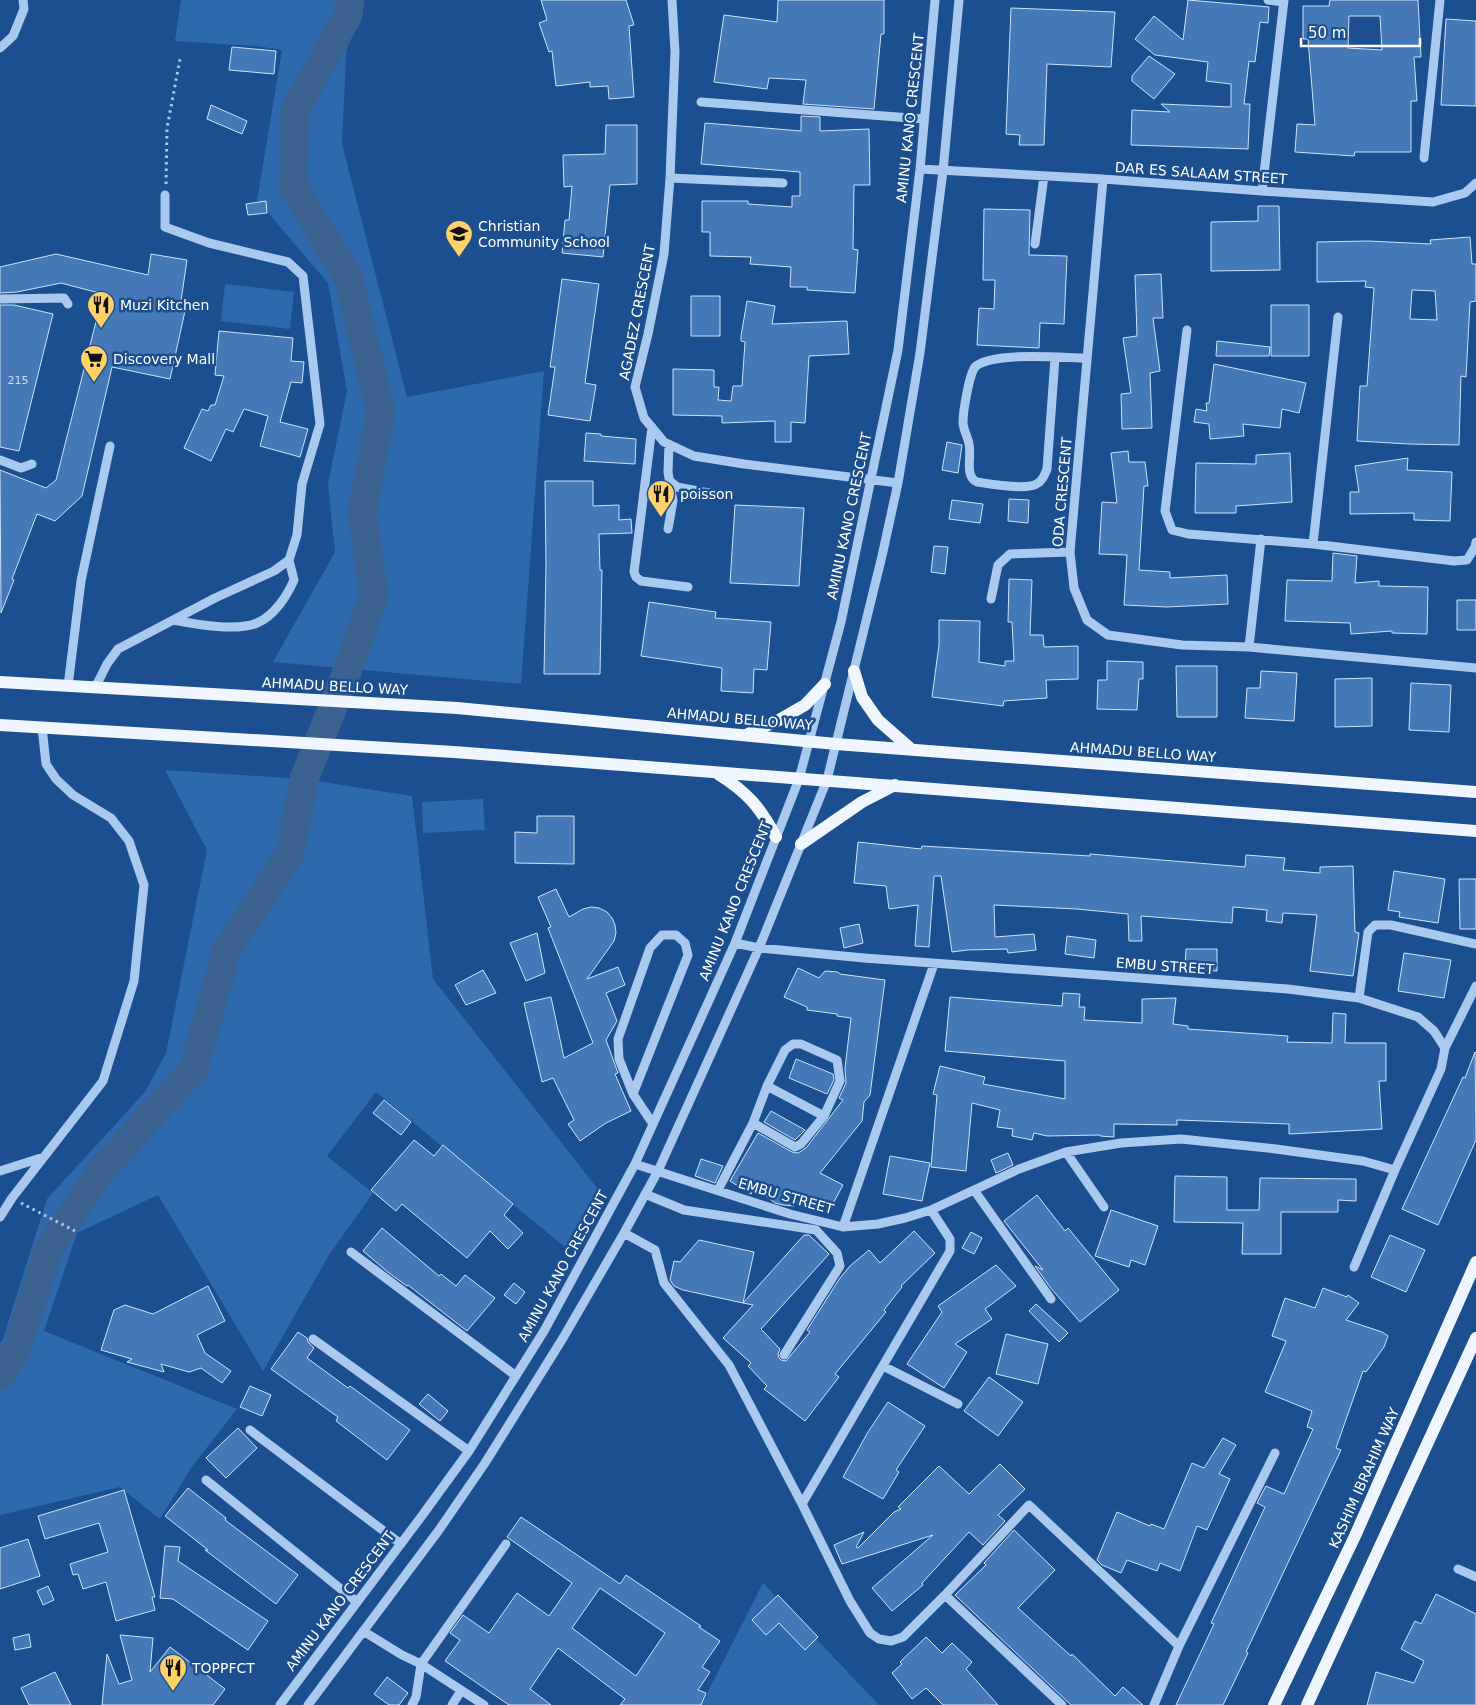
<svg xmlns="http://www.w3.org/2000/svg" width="1476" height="1705" viewBox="0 0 1476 1705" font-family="'DejaVu Sans',sans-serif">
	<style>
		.green { fill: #2e69ad }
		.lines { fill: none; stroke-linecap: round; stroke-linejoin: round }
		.river { stroke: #3c6290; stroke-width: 29 }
		.building { fill: #4478b7; stroke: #cfe3fa; fill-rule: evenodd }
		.path { stroke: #a9c9ee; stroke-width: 3; stroke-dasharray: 2.5 4; stroke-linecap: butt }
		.minor { stroke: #a9c9ee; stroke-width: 9 }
		.major { stroke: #f0f6ff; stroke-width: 12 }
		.labels { text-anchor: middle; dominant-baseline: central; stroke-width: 5; stroke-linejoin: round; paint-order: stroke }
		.number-label { font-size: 11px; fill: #d0dded }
		.street-label { font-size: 14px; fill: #fff; stroke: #1b4f8f }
		.poi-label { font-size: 14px; fill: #fff; stroke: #1b4f8f; text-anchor: start }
	</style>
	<rect width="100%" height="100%" fill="#1b4f8f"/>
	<!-- green -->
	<path class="green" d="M181,0H355L346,56L342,144L407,397L544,371L521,684L273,662L335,552L328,484L347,391L328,283L257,200L282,50L256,46L175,41Z
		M225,284L294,292L290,329L221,321Z
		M165,770L304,779L412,796L433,979L601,1193L565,1247L376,1092L327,1156L373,1193L329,1255L263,1371L158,1195L77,1233L44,1331L237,1409L191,1468L160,1519L120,1487L0,1515V1344L3,1339L47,1199L145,1092L166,1053L207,850Z
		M483,799L485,830L423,833L422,802Z
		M763,1583L879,1705H701Z"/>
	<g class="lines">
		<!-- river -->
		<path class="river" d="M0,1376L16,1350L50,1246L103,1168L193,1070L227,949L290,854L304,779L348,669L374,595L362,513L381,412L348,277L293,186L295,110L348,15L350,0"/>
	</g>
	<!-- building -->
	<path class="building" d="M541,0H626L634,25L629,26L634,97L609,99L608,86L590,87V82L556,86L552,51L549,52L539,23L547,20Z
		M778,0H884V34H881L874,109L803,104L806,80L769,78L767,89L714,82L724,15L777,22Z
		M1188,0L1269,7L1268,23L1260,22L1255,62L1249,61L1244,104H1250L1248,149L1131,145L1132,110L1170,112L1161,104L1231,107V84L1206,81L1208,62L1155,55L1135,39L1154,16L1183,40Z
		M1330,0H1418L1421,57H1414L1417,101H1411V152H1355L1354,156L1295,152L1297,124L1315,125L1308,39H1303V6H1329ZM1349,16H1380L1382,50L1348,48Z
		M1011,8L1115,12L1111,67L1047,64L1044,145H1019L1020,135L1006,134Z
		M1446,19L1476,21V106L1441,105Z
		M232,47L276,51L274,74L229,70Z
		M1149,56L1175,74L1154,99L1132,81V76Z
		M211,105L247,121L242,134L207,119Z
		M801,116L820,117V131L869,129L870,185H854L853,249L858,250L855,293L807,290V287H790L791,267L750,264L751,257L710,256V232H702V201H748V204L792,207V196H800V172L701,164L705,123L801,131Z
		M606,125H637V184L610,185L603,257L562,253L565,220H569L572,186L564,187L563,155L605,154Z
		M266,201L267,213L248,215L246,204Z
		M1258,206H1279L1280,270L1211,271V222L1258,221Z
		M984,209L1030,210L1029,255L1067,256L1064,324L1040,323L1039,348L977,345L979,308L994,309L995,280H983Z
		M1470,237L1472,264H1476V301L1470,302L1466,377L1461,376L1459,445L1409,444L1357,441L1360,386H1367L1374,288L1365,287L1366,281L1317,282V242L1368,241L1431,244L1430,240ZM1412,290L1435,291L1437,320L1410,319Z
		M56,254L148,275L151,254L187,260L181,301L187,302L170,379L112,367L82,496L55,521L37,514L12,579L14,580L1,613L0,470L46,488L56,480L103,294L61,283L17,292L0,293V267Z
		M1161,274L1163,318H1153L1160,371L1150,373L1152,428L1122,429L1121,394L1131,393L1123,338L1137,336L1135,275Z
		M562,279L599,284L585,383L596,385L590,421L548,415L555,367H550Z
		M691,296H720V336H691Z
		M747,301L775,306L772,324L847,321L849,354L809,356L805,423L791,422V442H775V421L722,423V416L673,415V369L714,370V387H719L718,400L731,401L733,386H742L745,342L741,341V336Z
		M0,305H14L53,314L19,451L0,447Z
		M1271,305H1309V356H1271Z
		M219,331L293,338L291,361L304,362L302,383L291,382L280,422L308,429L300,457L260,446L268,416L244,409L233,432L226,429L211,461L184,448L202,409L208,411L211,405H215L224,376L215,375Z
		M1217,341L1270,347L1269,356H1216Z
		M1214,364L1306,383L1299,413L1282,409L1280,428L1243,424L1244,436L1210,439L1209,424L1194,422L1196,409L1207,411L1206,403H1209Z
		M586,433L601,434V436L636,439L635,464L584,461Z
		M947,442L962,445L958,473L942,470Z
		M1128,451L1129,462H1145L1148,486H1144L1139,570L1170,572V578L1227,575L1228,604L1167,607L1124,605L1127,555L1099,554L1102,502L1117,503L1111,453Z
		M1290,453L1292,502L1236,506V513H1195L1196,463L1256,464V455Z
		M1408,458L1407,470L1452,472L1450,521L1414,520V513L1350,514V492H1359L1355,466Z
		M545,481H593V506L619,505V520L631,519L632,533L599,534L600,570H602L600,674H544L546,565Z
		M1009,499L1029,500L1028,523L1008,521Z
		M952,500L983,504L980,523L949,519Z
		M735,505L804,508L799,586L730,583Z
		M934,546L948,547L945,574L931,572Z
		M1333,553L1357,556L1355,583L1379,581V586L1428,587L1427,634L1392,633V631L1351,634L1350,623L1285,621L1287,580L1332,581Z
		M1009,579L1032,580L1030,635H1043L1044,647L1078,646V679L1046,680L1047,698L1004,701L1003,706L932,697L939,645V620L980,621L979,662L1005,666V661H1014L1012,622H1008Z
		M1457,600H1476V630H1457Z
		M649,602L716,612L715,618L771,622L767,670L754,669L753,693L721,691L722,668L641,656Z
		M1107,661L1143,662V679H1139L1137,710L1097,709L1098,680H1107Z
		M1176,666H1217V717H1177Z
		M1261,671L1297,673L1294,721L1245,718L1247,688H1260Z
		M1372,678V726L1335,727V679Z
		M1411,683L1451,685L1449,732L1409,730Z
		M537,816H574V864L515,863V832L537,833Z
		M858,842L921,849L922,846L1090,856V854L1245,867L1246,855L1285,858L1283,870L1320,873V867L1353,866L1355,932L1359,933L1353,976L1310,971L1317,915L1283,913L1282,923L1266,921L1267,910L1233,907L1232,923L1141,916L1142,941H1129L1128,914L1077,909L994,905L995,937L1034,934L1036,950L1008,953L1007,949L967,950L952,952L941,876H934L929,947L915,946L918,905L889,909L886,886L854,883Z
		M1394,871L1445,879L1438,923L1399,917L1400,912L1388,910Z
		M1459,879H1476V929H1460Z
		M556,889L569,917L583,909L591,907L599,908L607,912L612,918L615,925L616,933L614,941L587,979L618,967L625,985L606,993L617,1021L606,1040L618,1073L615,1074L631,1111L606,1123L580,1141L568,1124L574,1120L553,1078L542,1082L524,1003L551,997L564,1058L593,1043L548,928L551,927L538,897Z
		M859,924L863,943L844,948L840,928Z
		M537,933L545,973L526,981L510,943Z
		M1067,936L1096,940L1094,958L1065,954Z
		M1186,949H1217V971L1185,970Z
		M1404,953L1451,960L1444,998L1398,991Z
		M798,968L819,978L825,971L838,972L840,974L885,980L870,1095L864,1102L862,1121L820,1173L843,1185L830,1209L803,1194L794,1206L783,1205L775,1203L755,1187L751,1194L730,1181L758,1133L792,1152L798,1153L806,1148L843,1100L839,1098L846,1083L845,1068L851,1018L837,1016V1014L807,1010V1007L784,997Z
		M483,970L496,993L466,1005L455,985Z
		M1063,993L1080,994L1079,1007H1085L1084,1020L1142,1023V999L1176,998L1173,1024L1188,1026V1029L1288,1036L1287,1042L1332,1043L1333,1013L1346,1014L1345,1043H1386V1081H1379L1382,1129L1289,1134V1124L1177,1120V1125L1114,1124V1137L1100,1136V1135L1047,1136L1034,1133L1032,1140L1012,1136L1013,1129L997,1127L1000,1110L972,1103L966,1171L931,1167L937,1095L933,1094L940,1066L985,1077L983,1084L1065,1099V1061L945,1051L950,997L1062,1006Z
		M1475,1052L1476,1140L1438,1225L1402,1209L1463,1077L1465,1078Z
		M796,1059L833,1074L834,1080L827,1094L789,1078Z
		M384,1100L411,1122L401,1135L373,1113Z
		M771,1111L805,1130L795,1140L764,1122Z
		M414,1140L434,1156L443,1145L513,1204L504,1215L523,1233L508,1249L490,1231L467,1258L402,1204L396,1211L371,1190Z
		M1008,1153L1013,1165L996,1173L991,1160Z
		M890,1156L930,1163L922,1201L883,1194Z
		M701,1159L723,1166L715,1183L695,1176Z
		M1175,1176L1227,1177V1210H1259L1260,1178L1356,1179V1201L1338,1200V1212H1281V1254H1242L1243,1223L1174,1222Z
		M1037,1195L1065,1231L1068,1228L1119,1290L1080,1322L1050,1287L1035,1266L1043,1270L1004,1221Z
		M1111,1210L1158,1226L1145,1265L1131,1260L1129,1267L1095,1256Z
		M382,1228L439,1276L441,1274L456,1286L465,1275L495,1298L467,1331L408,1285L407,1286L389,1273L363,1251Z
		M914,1231L935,1253L901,1286L902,1287L884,1310L886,1312L835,1374L839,1377L805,1421L764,1389L767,1386L748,1366L751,1363L723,1338L753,1305L743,1303L804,1235H809L829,1254L761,1329L780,1349L778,1354L779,1358L781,1360L786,1361L810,1332L807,1330L840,1278L850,1266L869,1250L880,1263Z
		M971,1232L982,1238L974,1254L962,1248Z
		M1390,1235L1425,1250L1406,1292L1371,1277Z
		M699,1240L754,1252L743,1303L683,1290L674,1286L670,1280L674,1261L680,1262Z
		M996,1265L1016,1286L985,1309L992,1319L955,1344L967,1352L944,1388L907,1364L942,1312L938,1306Z
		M514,1283L525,1292L516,1304L504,1295Z
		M208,1286L225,1321L197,1335L205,1353L231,1371L222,1383L201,1368L189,1372L161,1364L164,1372L127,1362L132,1359L101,1350L114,1310L125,1305L153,1314Z
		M1323,1288L1347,1297L1348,1295L1359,1303L1346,1320L1382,1332L1388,1336L1384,1347L1366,1372L1363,1371L1336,1448L1341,1450L1246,1652L1248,1653L1223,1705H1176L1214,1624L1211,1623L1265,1507L1257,1503L1266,1486L1284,1494L1313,1429L1307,1427L1312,1411L1265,1392L1286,1341L1272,1336L1285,1298L1315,1308Z
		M1036,1304L1068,1333L1059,1342L1029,1311Z
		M298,1332L307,1338L308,1342L314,1348L307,1358L348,1388L350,1386L410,1430L387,1460L336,1421L338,1417L271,1369Z
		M1006,1334L1048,1344L1038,1384L996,1374Z
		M989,1377L1023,1402L998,1436L964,1411Z
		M250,1386L271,1395L262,1416L240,1407Z
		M428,1394L448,1411L440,1421L419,1404Z
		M888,1402L925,1426L896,1470L899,1472L883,1499L843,1477L868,1432Z
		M238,1428L257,1448L226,1478L206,1458Z
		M1223,1438L1236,1445L1219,1474L1230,1479L1207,1530L1197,1526L1180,1571L1160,1563L1157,1571L1127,1560L1121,1573L1102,1565L1097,1560L1117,1512L1150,1526L1151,1524L1164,1529L1192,1463L1204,1468Z
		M1000,1464L1025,1489L998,1515L1005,1521L983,1545L969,1532L922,1583L923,1585L892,1611L872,1588L933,1535L842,1564L834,1545L864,1532L856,1547L858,1548L894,1512L901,1509L898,1507L939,1466L969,1494Z
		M188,1488L226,1518L225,1520L298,1575L276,1604L205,1550H208L165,1516Z
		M124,1490L155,1597H152L155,1610L116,1621L106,1582L83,1589L78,1574L73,1575L70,1564L108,1552L99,1523L45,1539L38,1516Z
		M521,1517L620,1584L626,1575L701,1626L699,1627L720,1641L702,1667L710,1672L698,1690L706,1693L701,1705H620L625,1699L558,1648L530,1689L551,1705H509L445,1661L460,1640L450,1633L463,1615L489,1633L517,1593L549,1616L572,1583L507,1537ZM600,1588L665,1633L636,1676L572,1628Z
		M1014,1530L1055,1570L1018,1608L1071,1656L1072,1654L1115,1696L1123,1687L1143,1705H1071L955,1595L986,1565L984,1563Z
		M28,1539L40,1576L0,1589V1548Z
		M165,1546L180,1547L178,1561L268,1621L248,1650L173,1599L160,1598Z
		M48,1586L54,1600L43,1605L37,1591Z
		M1436,1594L1476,1614V1705H1367L1376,1672L1414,1683L1424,1661L1401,1649L1415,1621L1421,1624Z
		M778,1595L818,1637L805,1650L779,1623L766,1635L752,1620Z
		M29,1634L31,1647L15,1650L13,1638Z
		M120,1635L153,1638L150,1672L170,1647L225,1689L213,1705H102L107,1654L119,1684L132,1680Z
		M926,1637L942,1653L952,1643L972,1662L966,1669L998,1705H943L926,1688L912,1699L892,1673L902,1664L900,1662Z
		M55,1672L71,1705H29L21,1688Z
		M387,1677L408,1693L399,1705H389L374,1694Z"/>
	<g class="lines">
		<!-- path -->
		<path class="path" d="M166,184L167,128L180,59
			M21,1203L75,1231"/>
		<!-- minor -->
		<path class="minor" d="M672,0L675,52L670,178L664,254L648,334L635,387L644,418L664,442L694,456L744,464L898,483
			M1268,0L1284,2
			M0,48L13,36L24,9L23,0
			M701,102L924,119
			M1424,158L1440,0
			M920,169L1103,179L1262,191L1433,202L1465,193L1476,183
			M670,178L783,183
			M1103,179L1070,552L1074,588L1087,620L1108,635L1182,645L1249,647L1476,668
			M1262,191L1284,0
			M1035,244L1044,176
			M0,299L64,298L68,304
			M1187,330L1165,511L1172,530L1188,534L1313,544L1454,561L1467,560L1475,547L1476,542
			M1055,358L1047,469C1045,474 1043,480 1038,483C1028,491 991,484 977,482C964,476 972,456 969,444C968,437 963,430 963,422C963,412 969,375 975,367C991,351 1064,358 1087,358
			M652,427L634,572L636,577L641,581L688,587
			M0,460L21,468L32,464
			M671,482L677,487L719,495
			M668,529L673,501L668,472L669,444
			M1313,544L1338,317
			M991,599L998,565L1010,554L1070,552
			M173,620C195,624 236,632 257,623C274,616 287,596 294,580L289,560
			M1249,647L1261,539
			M68,686L81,581L110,446
			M95,688L107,664L118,649L215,598L274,571L289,560L297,535L302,484L320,424L303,276L288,262L209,243L165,227V195
			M735,943L759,948L864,958L1288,989L1359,998L1418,1017L1434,1031L1445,1048L1441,1069L1395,1170L1354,1267
			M1359,998L1368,932L1375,925H1391L1476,944
			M1445,1048L1476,986
			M767,1086L824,1116
			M633,1094L688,955L685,943L676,935H662L650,948L618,1039L619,1059L633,1094L653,1124
			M1066,1152L1104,1207
			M635,1164L790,1214L843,1227L878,1224L905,1218L931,1210L1019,1169L1066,1152L1121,1143L1181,1139L1276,1149L1363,1161L1395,1170
			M0,1171L44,1157
			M718,1190L753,1123L767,1086L785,1050L793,1044H801L837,1060L840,1081L824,1116L801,1144L795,1147L753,1123
			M974,1190L1051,1299
			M645,1194L684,1210L816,1230L837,1253L840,1266L784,1355
			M0,1217L12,1198L103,1081L134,981L144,885L129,841L111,818L73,795L56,779L46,764L42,727
			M843,1227L934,964
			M624,1233L655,1250L664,1283L729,1365L802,1504L850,1601L870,1633L879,1639L891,1641L903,1637L945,1595L1029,1505L1179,1646
			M351,1252L516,1376
			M313,1339L469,1451
			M883,1366L958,1404
			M250,1430L401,1544
			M206,1480L357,1602
			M802,1504L950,1251V1239L931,1210
			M1458,1569L1476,1577
			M945,1595L1062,1705
			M363,1631L402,1655L421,1664L484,1705
			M280,1705L421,1517L469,1451L544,1331L635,1164L735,943L799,779L841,622L898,350L920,169L935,0
			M308,1705L439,1530L485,1463L563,1338L624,1233L658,1171L759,948L827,780L882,556L898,483L920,353L943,171L959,0
			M412,1705L416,1697L421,1664L506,1544
			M452,1705L461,1691
			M1154,1705L1179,1646L1275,1453"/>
		<!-- major -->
		<path class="major" d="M854,671L862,697L878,720L911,749
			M0,682L457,708L836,744L1476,792
			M0,725L454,752L1476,831
			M748,734L779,720L805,705L825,684
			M718,774C747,792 760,807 776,837
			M801,844L862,802L895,785
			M1274,1705L1355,1536L1476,1262
			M1307,1705L1476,1338"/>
	</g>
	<!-- icons -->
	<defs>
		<symbol id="school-pin" viewBox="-11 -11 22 30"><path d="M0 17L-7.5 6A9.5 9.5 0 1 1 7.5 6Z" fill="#ffd166" stroke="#1b4f8f"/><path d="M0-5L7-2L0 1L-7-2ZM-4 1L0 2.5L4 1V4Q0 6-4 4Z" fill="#111"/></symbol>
		<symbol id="restaurant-pin" viewBox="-11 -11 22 30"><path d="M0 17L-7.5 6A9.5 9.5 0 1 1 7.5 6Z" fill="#ffd166" stroke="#1b4f8f"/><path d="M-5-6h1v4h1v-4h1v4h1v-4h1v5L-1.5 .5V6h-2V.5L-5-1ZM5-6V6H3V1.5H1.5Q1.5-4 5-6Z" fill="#111"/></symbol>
		<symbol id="supermarket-pin" viewBox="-11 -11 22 30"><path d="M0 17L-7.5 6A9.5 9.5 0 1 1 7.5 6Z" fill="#ffd166" stroke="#1b4f8f"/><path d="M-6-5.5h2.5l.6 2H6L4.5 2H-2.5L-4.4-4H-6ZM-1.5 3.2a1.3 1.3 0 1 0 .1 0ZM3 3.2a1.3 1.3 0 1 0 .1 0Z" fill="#111"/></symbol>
	</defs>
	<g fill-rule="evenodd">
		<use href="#school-pin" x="443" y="218" width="32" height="43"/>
		<use href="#restaurant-pin" x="85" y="289" width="32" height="43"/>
		<use href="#supermarket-pin" x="78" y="343" width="32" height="43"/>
		<use href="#restaurant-pin" x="645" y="478" width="32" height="43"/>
		<use href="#restaurant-pin" x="157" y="1652" width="32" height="43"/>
	</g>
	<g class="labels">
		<!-- number labels -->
		<g class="number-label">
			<text x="18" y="380">215</text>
		</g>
		<!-- street labels -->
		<g class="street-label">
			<text transform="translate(910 118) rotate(-84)">AMINU KANO CRESCENT</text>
			<text transform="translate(1201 173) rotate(4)">DAR ES SALAAM STREET</text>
			<text transform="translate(637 312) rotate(-79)">AGADEZ CRESCENT</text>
			<text transform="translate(1062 492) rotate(-85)">ODA CRESCENT</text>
			<text transform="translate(849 516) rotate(-78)">AMINU KANO CRESCENT</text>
			<text transform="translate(335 686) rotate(3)">AHMADU BELLO WAY</text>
			<text transform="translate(740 719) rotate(5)">AHMADU BELLO WAY</text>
			<text transform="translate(1143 752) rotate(4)">AHMADU BELLO WAY</text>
			<text transform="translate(735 901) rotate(-68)">AMINU KANO CRESCENT</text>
			<text transform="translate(1165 966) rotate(4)">EMBU STREET</text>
			<text transform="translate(786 1196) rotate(16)">EMBU STREET</text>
			<text transform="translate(563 1266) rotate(-61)">AMINU KANO CRESCENT</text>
			<text transform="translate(1364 1478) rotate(-66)">KASHIM IBRAHIM WAY</text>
			<text transform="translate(340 1601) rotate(-53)">AMINU KANO CRESCENT</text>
		</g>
		<!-- poi labels -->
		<g class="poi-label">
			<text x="478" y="226">Christian<tspan x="478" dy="16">Community School</tspan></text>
			<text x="120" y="305">Muzi Kitchen</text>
			<text x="113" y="359">Discovery Mall</text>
			<text x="680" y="494">poisson</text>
			<text x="192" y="1668">TOPPFCT</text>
		</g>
	</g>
	<!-- scale -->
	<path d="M1301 38v8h119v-8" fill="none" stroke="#ffffff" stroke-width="2.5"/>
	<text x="1308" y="38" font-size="15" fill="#ffffff" stroke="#1b4f8f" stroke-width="4" paint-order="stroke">50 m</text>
</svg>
